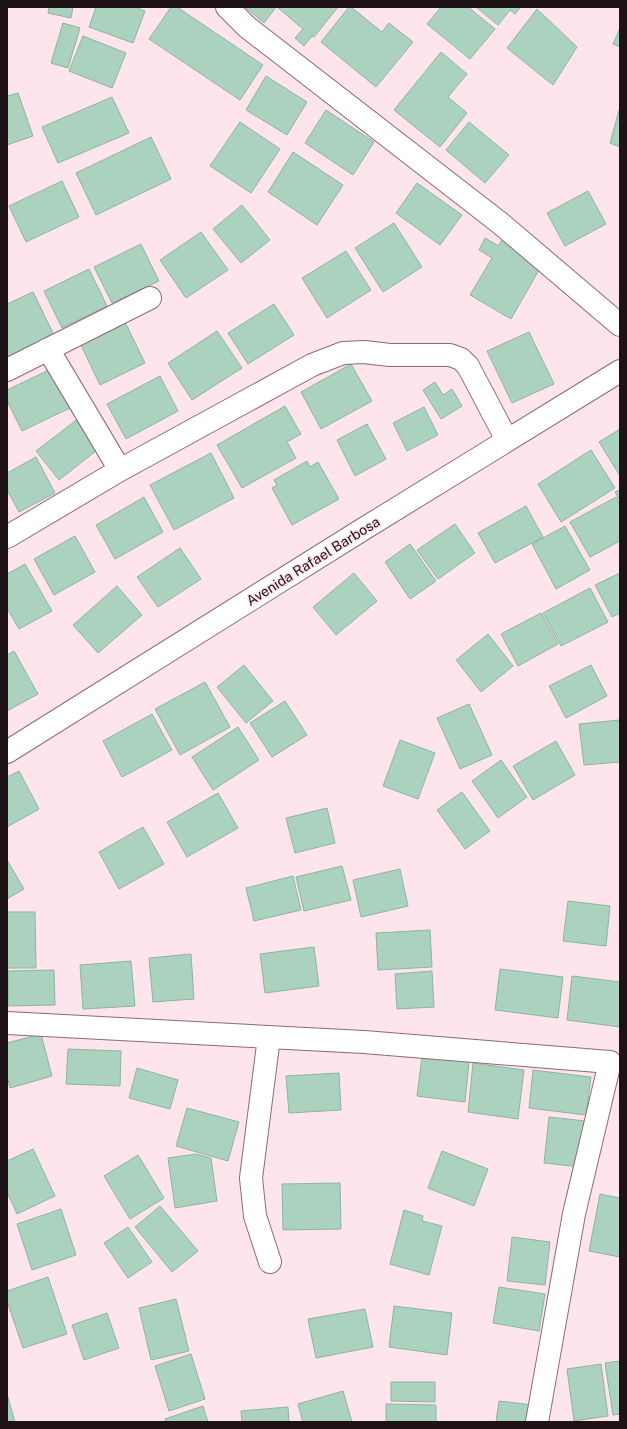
<svg xmlns="http://www.w3.org/2000/svg" width="627" height="1429" viewBox="0 0 627 1429" font-family="'Public Sans',sans-serif">
	<style>
		.building { fill: #abd2bf; stroke: #8eb4a2 }
		.lines { fill: none; stroke-linecap: round; stroke-linejoin: round }
		.minor-casing { stroke: #8d6977; stroke-width: 24 }
		.minor { stroke: #fff; stroke-width: 22 }
		.labels { text-anchor: middle; dominant-baseline: central; stroke-width: 3; stroke-linejoin: round; paint-order: stroke }
		.street-label { font-size: 14px; fill: #1f1217; stroke: #fde4ed }
	</style>
	<rect width="100%" height="100%" fill="#fde4ed"/>
	<!-- building -->
	<path class="building" d="M49,7H73L71,18L48,13Z
		M96,7H135L145,11L133,43L89,27Z
		M171,7H177L263,65L240,100L149,39Z
		M245,7H276L264,23Z
		M277,7H338L314,37L312,36L304,46L295,38L303,29Z
		M349,7H351L382,32L389,23L413,42L376,87L321,42Z
		M441,7H468L495,29L470,59L427,24Z
		M476,7H521L515,14L510,10L498,25Z
		M537,9L577,47L553,85L507,48Z
		M63,23L80,28L68,68L51,63Z
		M620,28V47L613,44Z
		M83,36L126,53L112,88L69,71Z
		M441,52L467,74L448,97L467,113L440,147L394,110Z
		M266,76L307,102L287,135L246,110Z
		M18,93L33,136L7,145V96Z
		M112,97L129,133L58,163L42,127Z
		M620,107V147L610,143Z
		M326,110L374,142L353,175L305,143Z
		M240,122L280,149L251,193L210,166Z
		M469,122L509,155L485,183L446,150Z
		M151,137L171,179L96,215L76,173Z
		M293,152L343,185L317,225L268,192Z
		M62,181L79,217L26,242L9,206Z
		M417,183L462,215L440,245L396,213Z
		M588,191L606,224L565,246L547,213Z
		M242,205L270,240L241,263L213,229Z
		M394,223L422,267L383,292L355,248Z
		M201,232L228,270L186,298L160,260Z
		M485,238L499,246L502,239L543,263L511,319L470,295L492,258L479,250Z
		M141,244L159,281L112,303L94,267Z
		M346,251L371,290L327,318L302,278Z
		M89,269L107,306L62,328L44,291Z
		M33,292L55,337L7,360V304Z
		M274,304L294,335L248,364L228,333Z
		M124,320L145,363L100,385L79,341Z
		M217,331L242,368L192,400L168,363Z
		M529,332L554,384L512,403L487,351Z
		M351,364L372,401L321,429L301,392Z
		M53,368L72,407L22,431L7,401V390Z
		M160,376L178,411L126,439L107,404Z
		M435,382L443,395L452,389L462,406L441,419L423,390Z
		M285,406L301,434L287,442L296,458L242,488L217,445Z
		M424,407L438,435L407,451L393,423Z
		M79,418L101,447L59,480L36,451Z
		M367,424L386,459L355,476L337,440Z
		M620,429V476L599,442Z
		M591,450L615,488L561,522L538,484Z
		M211,453L234,498L174,530L150,485Z
		M36,457L55,493L19,512L7,490V473Z
		M307,461L310,467L318,462L339,499L292,525L272,488L277,485L274,480Z
		M620,490V501L615,492Z
		M144,497L163,532L115,559L96,525Z
		M616,497L620,505V541L590,557L570,522Z
		M526,506L543,537L495,563L478,533Z
		M455,524L475,553L438,579L417,550Z
		M565,526L590,570L556,589L532,544Z
		M75,536L95,572L54,595L34,559Z
		M410,544L436,581L410,599L385,562Z
		M180,548L201,579L158,607L137,577Z
		M25,564L52,611L19,629L7,608V574Z
		M354,573L377,601L336,635L313,607Z
		M620,573V613L612,617L595,585Z
		M117,586L142,615L98,653L73,625Z
		M590,588L608,622L561,646L543,613Z
		M541,613L558,644L518,666L501,634Z
		M488,634L513,666L481,692L456,660Z
		M14,651L38,694L7,711V655Z
		M244,665L273,701L246,723L217,687Z
		M591,665L607,696L566,718L549,686Z
		M205,682L230,727L180,755L155,709Z
		M285,701L307,735L272,757L250,723Z
		M469,704L492,755L460,769L437,718Z
		M152,714L172,750L122,777L103,741Z
		M620,720V762L584,765L579,724Z
		M238,727L259,760L213,790L192,757Z
		M400,740L435,753L418,799L383,786Z
		M556,741L575,775L533,800L513,766Z
		M501,760L527,797L498,818L472,781Z
		M19,771L39,809L7,827V777Z
		M462,792L490,831L465,849L437,810Z
		M218,793L238,828L187,857L167,822Z
		M327,808L335,843L295,853L286,818Z
		M143,827L164,864L119,889L99,852Z
		M7,860L24,889L7,899Z
		M342,866L351,900L304,911L296,877Z
		M400,869L408,906L361,917L353,880Z
		M293,876L301,910L254,921L246,888Z
		M568,901L610,906L606,946L563,941Z
		M7,912H35L36,968H7Z
		M430,930L432,967L378,970L376,933Z
		M314,947L319,986L265,993L260,954Z
		M191,954L194,999L153,1002L149,958Z
		M131,961L135,1006L83,1009L80,965Z
		M500,969L563,977L558,1018L495,1010Z
		M54,970L55,1005L8,1006V971Z
		M432,971L434,1007L397,1009L395,974Z
		M572,976L620,982V1027L567,1020Z
		M41,1034L52,1076L10,1088L7,1076V1043Z
		M68,1049L121,1051L120,1086L66,1084Z
		M422,1056L469,1062L465,1102L417,1096Z
		M473,1063L524,1070L518,1119L468,1112Z
		M137,1068L178,1080L170,1109L129,1098Z
		M533,1070L591,1077L586,1115L529,1108Z
		M339,1073L341,1110L289,1113L286,1076Z
		M187,1108L239,1122L228,1161L176,1146Z
		M549,1117L585,1121L580,1167L544,1163Z
		M33,1149L55,1196L17,1214L7,1192V1161Z
		M442,1151L488,1169L474,1206L428,1188Z
		M196,1154L211,1158L217,1201L175,1208L168,1158Z
		M138,1155L164,1198L130,1219L104,1176Z
		M340,1183L341,1229L283,1230L282,1184Z
		M600,1194L620,1198V1257L589,1251Z
		M160,1206L198,1251L172,1272L135,1227Z
		M61,1209L76,1255L32,1270L17,1224Z
		M404,1210L423,1216L422,1221L442,1226L429,1275L390,1264Z
		M128,1227L152,1262L128,1278L104,1243Z
		M512,1237L550,1242L545,1285L507,1281Z
		M48,1277L67,1334L23,1348L7,1301V1291Z
		M499,1287L545,1294L539,1331L493,1323Z
		M176,1299L189,1351L151,1360L139,1308Z
		M394,1306L452,1313L447,1355L389,1347Z
		M365,1309L373,1347L316,1358L308,1319Z
		M107,1313L119,1348L84,1360L72,1325Z
		M191,1354L205,1399L169,1411L155,1366Z
		M620,1361V1414L613,1415L605,1363Z
		M601,1364L608,1416L574,1421L567,1369Z
		M391,1382H435V1402L391,1401Z
		M343,1391L352,1422H303L298,1404Z
		M7,1394L15,1422H7Z
		M499,1401L533,1405L531,1422H496Z
		M386,1404L436,1405V1422H386Z
		M203,1406L208,1422H166L165,1419Z
		M288,1407L289,1422H242L241,1411Z"/>
	<g class="lines">
		<defs>
			<path id="minor" d="M227,7L247,27L500,223L620,325
				M48,349L120,470
				M7,370L150,298
				M7,537L120,470L312,365L343,353L364,352L390,355H450L461,359L468,366L507,440
				M7,752L365,528L620,371
				M7,1023L364,1042L610,1062L574,1214L537,1422
				M269,1037L251,1178L255,1216L270,1262"/>
		</defs>
		<!-- minor casing -->
		<use href="#minor" class="minor-casing"/>
		<!-- minor -->
		<use href="#minor" class="minor"/>
	</g>
	<g class="labels">
		<!-- street labels -->
		<g class="street-label">
			<text transform="translate(313 561) rotate(-32)">Avenida Rafael Barbosa</text>
		</g>
	</g>
	<!-- border -->
	<rect width="627" height="1429" fill="none" stroke="#1f1217" stroke-width="16"/>
</svg>
